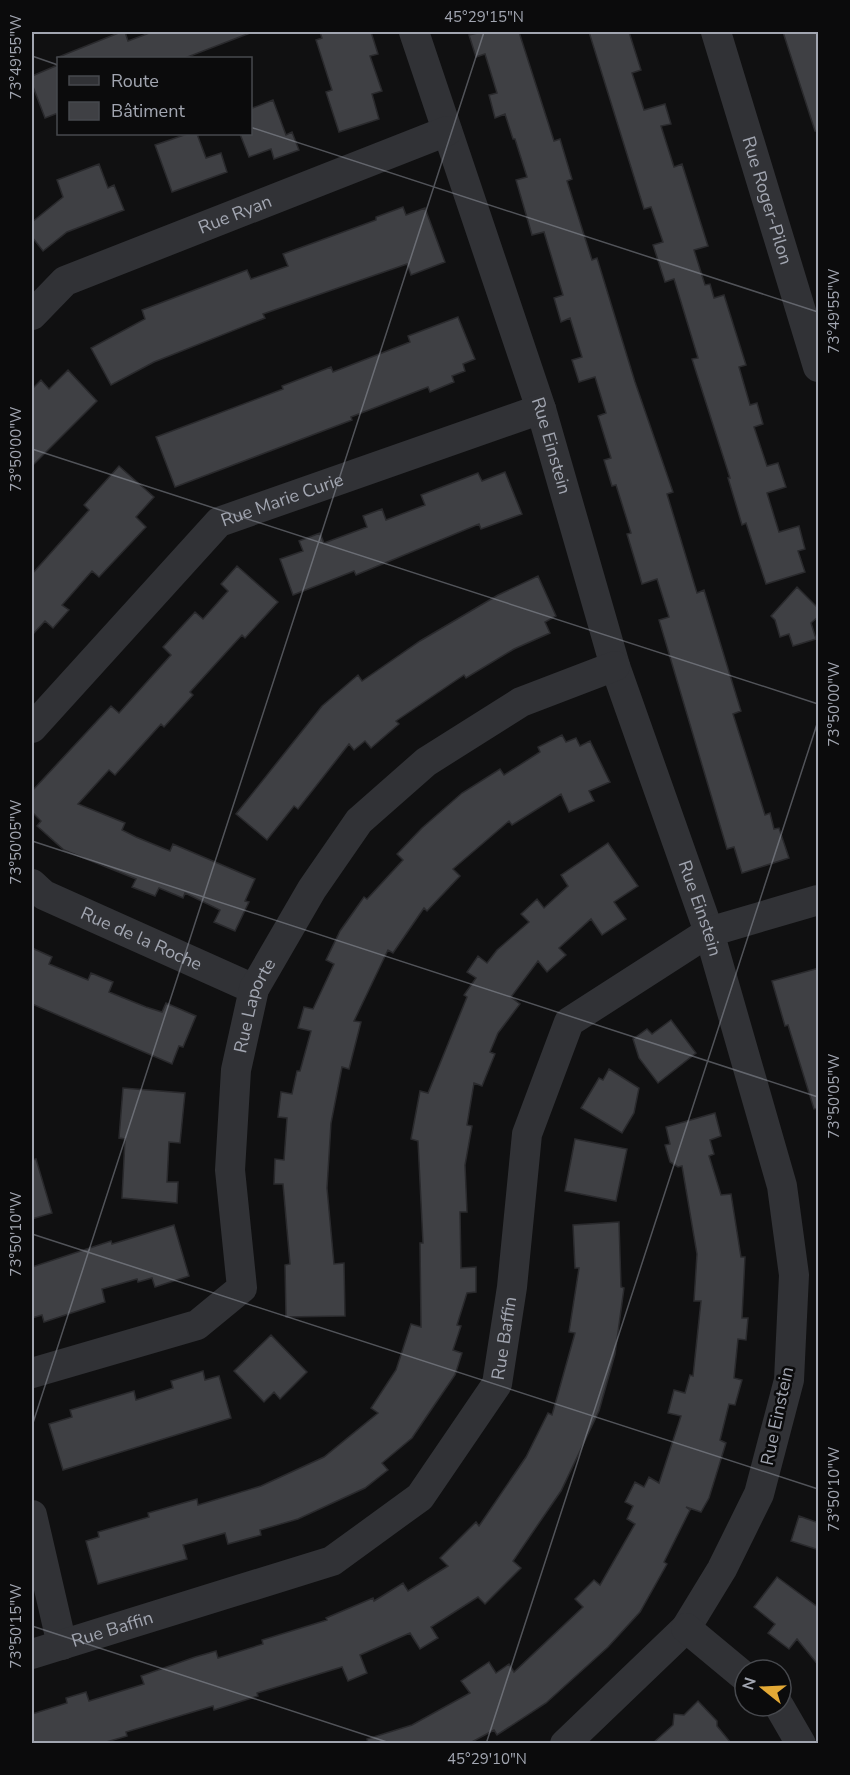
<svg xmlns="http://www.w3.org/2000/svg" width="850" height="1775" viewBox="0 0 850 1775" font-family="'Nunito Sans',sans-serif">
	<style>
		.building { fill: #3f4044; stroke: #2a2a2d; stroke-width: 1.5 }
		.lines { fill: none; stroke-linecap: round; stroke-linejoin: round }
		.minor { stroke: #313236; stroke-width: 30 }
		.ticks { fill: none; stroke: #a2a6b1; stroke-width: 1.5; stroke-opacity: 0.45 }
		.labels { text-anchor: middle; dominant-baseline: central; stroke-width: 5; stroke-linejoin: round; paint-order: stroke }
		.street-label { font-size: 18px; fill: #a2a6b1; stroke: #0b0b0c }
		.neatline { fill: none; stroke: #a2a6b1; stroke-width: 2 }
		.ticks-label { font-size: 15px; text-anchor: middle; fill: #a2a6b1 }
	</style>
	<rect width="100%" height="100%" fill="#101011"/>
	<!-- building -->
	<path class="building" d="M121,32H125L128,41L152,32L250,33L185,58H56Z
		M320,32H371L378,54L370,56L382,91L372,94L379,119L339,132L326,92L332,90L316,40L322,38Z
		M482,32H519L554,141L560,139L572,179L567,181L592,260L597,258L635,382L673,492L667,494L697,593L704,590L741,711L733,714L765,815L770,813L774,829L779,828L789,858L742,873L734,847L727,849L659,620L669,617L657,579L642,584L627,534L631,533L616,485L612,486L604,460L611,458L598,416L606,413L595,377L579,382L572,360L582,357L570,318L561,322L554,298L563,295L544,232L532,235L516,180L527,177L515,139H513L505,114L495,118L489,95L497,93L485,54L476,57L469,35Z
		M589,32H629L641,70L632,73L644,110L665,104L671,124L661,126L674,167L682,164L708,246L694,250L705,285L710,284L714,298L724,295L746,365L739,367L750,405L757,403L763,424L754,427L767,466L778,463L786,487L767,493L779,532L799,526L805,549L798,551L805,572L766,584L746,523L742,525L728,478H730L692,359L698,358L674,279L665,282L653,245L663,242L651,207L644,209Z
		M783,32H819V131H815Z
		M58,65V113L45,118L32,84V76Z
		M273,100L286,135L292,132L299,150L274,159L271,149L249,157L240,134H250V109Z
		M187,134H197L206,158L221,153L227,172L172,192L155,145Z
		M99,164L108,188L114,185L124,210L67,232L43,251L32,237V222L63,197L57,180Z
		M403,207L406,215L425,208L445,262L411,275L407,264L263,314L265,318L154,362L111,385L91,348L145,319L142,310L247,270L251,279L288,266L283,254L376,220V217Z
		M458,317L475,359L463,364L465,371L452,376L454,382L430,392L428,387L351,417L352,420L175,487L156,437L283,389L282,386L331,367L333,372L410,342L408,336Z
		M68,370L97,401L32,466V389L41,380L49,389Z
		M119,466L154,497L136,517L146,527L99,577L92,571L62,605L69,610L53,628L45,621L32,635V574L89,510L84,505Z
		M505,472L522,514L481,529L479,524L356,575L354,571L293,595L280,559L303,551L299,541L320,533L324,543L367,527L363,516L382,509L386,520L425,505L421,495L478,473L482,481Z
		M237,566L278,602L245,638L242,635L190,692L193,695L164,727L161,724L115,775L109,770L78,804L125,823L122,830L136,837L170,851L173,844L255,879L245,901L249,902L235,931L214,922L220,910L185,893L183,898L159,888L155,896L132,887L136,879L64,850L37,826L41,821L32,812V791L111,706L119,713L171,655L163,647L195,612L203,619L228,591L221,584Z
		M538,576L556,616L545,622L550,633L514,649L466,678L464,675L396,721L399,724L371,748L365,741L354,750L349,744L298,809L294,806L267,840L236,814L322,706L358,675L362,681L420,641L498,595Z
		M797,587L819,609V616L811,623L816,639L793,646L789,634L780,637L775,620L771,616Z
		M562,735L566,742L576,738L580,746L590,741L610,782L589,791L594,801L569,812L561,794L512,825L509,821L453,869L460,876L427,911L424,908L393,953L388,950L354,1021L361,1022L349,1069L342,1067L331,1123L327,1188L334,1264L344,1263L345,1316L286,1317L285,1265L290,1264L283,1184H274L275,1159L284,1160L287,1118L278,1117L281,1092L292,1094L297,1071H300L311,1031L298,1028L304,1007L313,1009L334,964L326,960L340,931L364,897L367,899L403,860L397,854L422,828L462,793L500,769L504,775L540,752L538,747Z
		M608,843L638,886L614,902L626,919L602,935L591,919L559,948L566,955L547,972L538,961L511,997L520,1004L498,1033L490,1052L495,1054L482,1086L474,1083L467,1125L472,1126L465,1165L467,1212H460L461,1268L476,1267V1292L467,1293L457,1325L461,1326L453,1350L462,1353L455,1375L431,1410L412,1438L382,1463L388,1470L365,1488L298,1519L260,1530L261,1535L228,1544L225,1533L183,1545L187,1559L98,1584L86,1541L99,1537L98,1532L149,1517L148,1513L197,1499L198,1505L261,1486L324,1457L378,1413L371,1408L396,1370L411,1324L421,1327L420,1243H423L418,1141L411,1139L420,1091L428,1093L467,997L464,995L476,978L467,972L478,956L487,963L497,950L529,922L521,914L537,899L544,908L568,886L561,875Z
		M32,948L52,957L49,964L88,980L91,973L113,982L109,992L146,1007L162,1012L166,1003L196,1016L183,1047L179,1046L172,1064L32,1004Z
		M819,968V1108L814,1109L788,1025L785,1026L772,981Z
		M671,1020L696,1053L658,1083L639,1058L633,1039L647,1029L652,1034Z
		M609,1069L639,1088L634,1113L622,1133L581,1108L599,1078L603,1080Z
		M123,1088L185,1093L180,1143L169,1142L167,1182H178L177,1203L122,1198L125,1139L119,1138Z
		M715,1113L721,1136L710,1140L714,1154L709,1156L721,1195L731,1194L741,1257H745L742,1318H748L746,1340L738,1339L734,1378L742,1380L735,1405L729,1404L720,1440L726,1443L709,1498L701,1512L686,1507L690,1510L664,1562L667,1564L640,1612L608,1647L546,1703L497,1735L494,1730L470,1743H368L367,1739L412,1725L470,1693L461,1681L489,1662L496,1673L509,1664L514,1672L583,1607L575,1599L594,1580L600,1585L635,1524L627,1519L633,1506L625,1502L635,1482L644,1487L649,1477L659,1483L681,1416L668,1413L674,1390L685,1393L690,1375L693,1376L701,1301H694L697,1254L682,1166L678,1167L670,1162L665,1145L670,1144L666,1127Z
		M575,1139L627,1149L616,1201L565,1191Z
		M36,1159L52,1213L32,1219V1160Z
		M619,1222L621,1287L624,1288L615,1354L599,1411L561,1491L513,1561L521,1568L485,1604L478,1597L431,1627L438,1638L420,1649L410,1633L360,1655L367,1673L348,1681L342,1667L257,1693L258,1696L214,1710L213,1706L126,1732L127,1736L103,1743H32V1714L67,1703L66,1698L86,1692L89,1701L144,1684L141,1676L195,1657L216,1651L218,1658L263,1644L262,1640L327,1620L326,1618L373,1598L374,1601L403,1583L408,1591L448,1566L440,1558L476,1522L479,1526L526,1457L548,1413L552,1415L575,1333L569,1332L579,1268H575L573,1225Z
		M174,1225L189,1276L155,1287L152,1278L138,1282L137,1279L102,1289L105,1302L44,1322L42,1315L32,1318V1267L111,1241L112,1244Z
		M271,1335L307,1372L280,1399L274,1392L264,1402L234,1371Z
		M203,1371L205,1380L219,1376L231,1418L63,1470L49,1424L72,1417L70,1410L134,1391L136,1400L173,1388L171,1381Z
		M799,1516L819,1523V1550L791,1541Z
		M777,1577L819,1608V1666L797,1639L789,1649L768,1633L775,1624L754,1607Z
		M698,1701L717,1721V1726L731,1743H653L673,1725L674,1714L684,1715Z"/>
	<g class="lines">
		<!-- minor -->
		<g class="minor">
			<path id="s1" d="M414,32L541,409L615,666L709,932L782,1186L794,1275L789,1380L759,1494L722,1569L686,1628L565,1744"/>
			<path id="s2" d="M716,32L818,367"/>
			<path id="s3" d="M32,315L65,281L447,131"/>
			<path id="s4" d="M32,728L219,522L541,409"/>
			<path id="s5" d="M32,884L44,895L254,989"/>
			<path id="s6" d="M32,1373L197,1325L242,1288L230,1170L236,1070L254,989L312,889L359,821L426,762L521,702L615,666"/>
			<path d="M32,1515L62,1645"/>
			<path d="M686,1628L745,1677"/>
			<path id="s7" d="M32,1654L332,1561L420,1497L497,1384L512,1287L527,1134L569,1022L709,932L818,900"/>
			<path d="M779,1706L801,1744"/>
		</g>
	</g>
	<!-- ticks -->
	<path class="ticks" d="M32,56L58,65M250,127L818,312M32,449L818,704M32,841L818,1097M32,1234L818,1489M32,1426L484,32M32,1626L393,1744M486,1744L818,721"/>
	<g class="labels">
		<!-- street labels -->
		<g class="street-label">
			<text stroke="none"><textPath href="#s2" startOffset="176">Rue Roger-Pilon</textPath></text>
			<text stroke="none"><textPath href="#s3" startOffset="230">Rue Ryan</textPath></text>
			<text stroke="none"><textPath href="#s1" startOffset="436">Rue Einstein</textPath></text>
			<text stroke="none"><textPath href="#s4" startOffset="345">Rue Marie Curie</textPath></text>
			<text stroke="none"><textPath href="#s1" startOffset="922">Rue Einstein</textPath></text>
			<text stroke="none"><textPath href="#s5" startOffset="123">Rue de la Roche</textPath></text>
			<text stroke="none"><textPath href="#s6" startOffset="516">Rue Laporte</textPath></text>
			<text stroke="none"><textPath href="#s7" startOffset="606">Rue Baffin</textPath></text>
			<text transform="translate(777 1416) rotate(-78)">Rue Einstein</text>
			<text stroke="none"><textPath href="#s7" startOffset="84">Rue Baffin</textPath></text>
		</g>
	</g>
	<!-- border -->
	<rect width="850" height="1775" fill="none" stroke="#0b0b0c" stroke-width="66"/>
	<!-- legend -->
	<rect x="57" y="57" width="195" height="78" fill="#0b0b0c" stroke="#47494e" stroke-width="1.5"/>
	<rect x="69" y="76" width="30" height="9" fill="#313236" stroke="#47494e" stroke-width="1.5"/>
	<text x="111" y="87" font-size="18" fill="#a2a6b1">Route</text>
	<rect x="69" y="102" width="30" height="18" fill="#3f4044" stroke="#47494e" stroke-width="1.5"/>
	<text x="111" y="117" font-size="18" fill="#a2a6b1">Bâtiment</text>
	<!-- north arrow -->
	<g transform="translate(763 1688) rotate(288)"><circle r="28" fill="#0b0b0c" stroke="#47494e" stroke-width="1.5"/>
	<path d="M0-4.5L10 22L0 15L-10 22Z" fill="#e3a936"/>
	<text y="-9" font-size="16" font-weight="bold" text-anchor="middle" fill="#a2a6b1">N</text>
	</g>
	<rect x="33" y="33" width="784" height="1709" class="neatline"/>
	<g class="ticks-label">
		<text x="484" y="22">45°29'15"N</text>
		<text transform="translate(16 57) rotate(-90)" y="5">73°49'55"W</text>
		<text transform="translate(834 311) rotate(-90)" y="5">73°49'55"W</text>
		<text transform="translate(16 449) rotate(-90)" y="5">73°50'00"W</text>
		<text transform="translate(834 704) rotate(-90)" y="5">73°50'00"W</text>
		<text transform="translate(16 842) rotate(-90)" y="5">73°50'05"W</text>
		<text transform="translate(834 1096) rotate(-90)" y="5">73°50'05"W</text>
		<text transform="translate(16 1234) rotate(-90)" y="5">73°50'10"W</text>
		<text transform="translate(834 1489) rotate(-90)" y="5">73°50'10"W</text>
		<text transform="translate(16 1626) rotate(-90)" y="5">73°50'15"W</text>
		<text x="487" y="1764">45°29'10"N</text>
	</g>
</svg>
